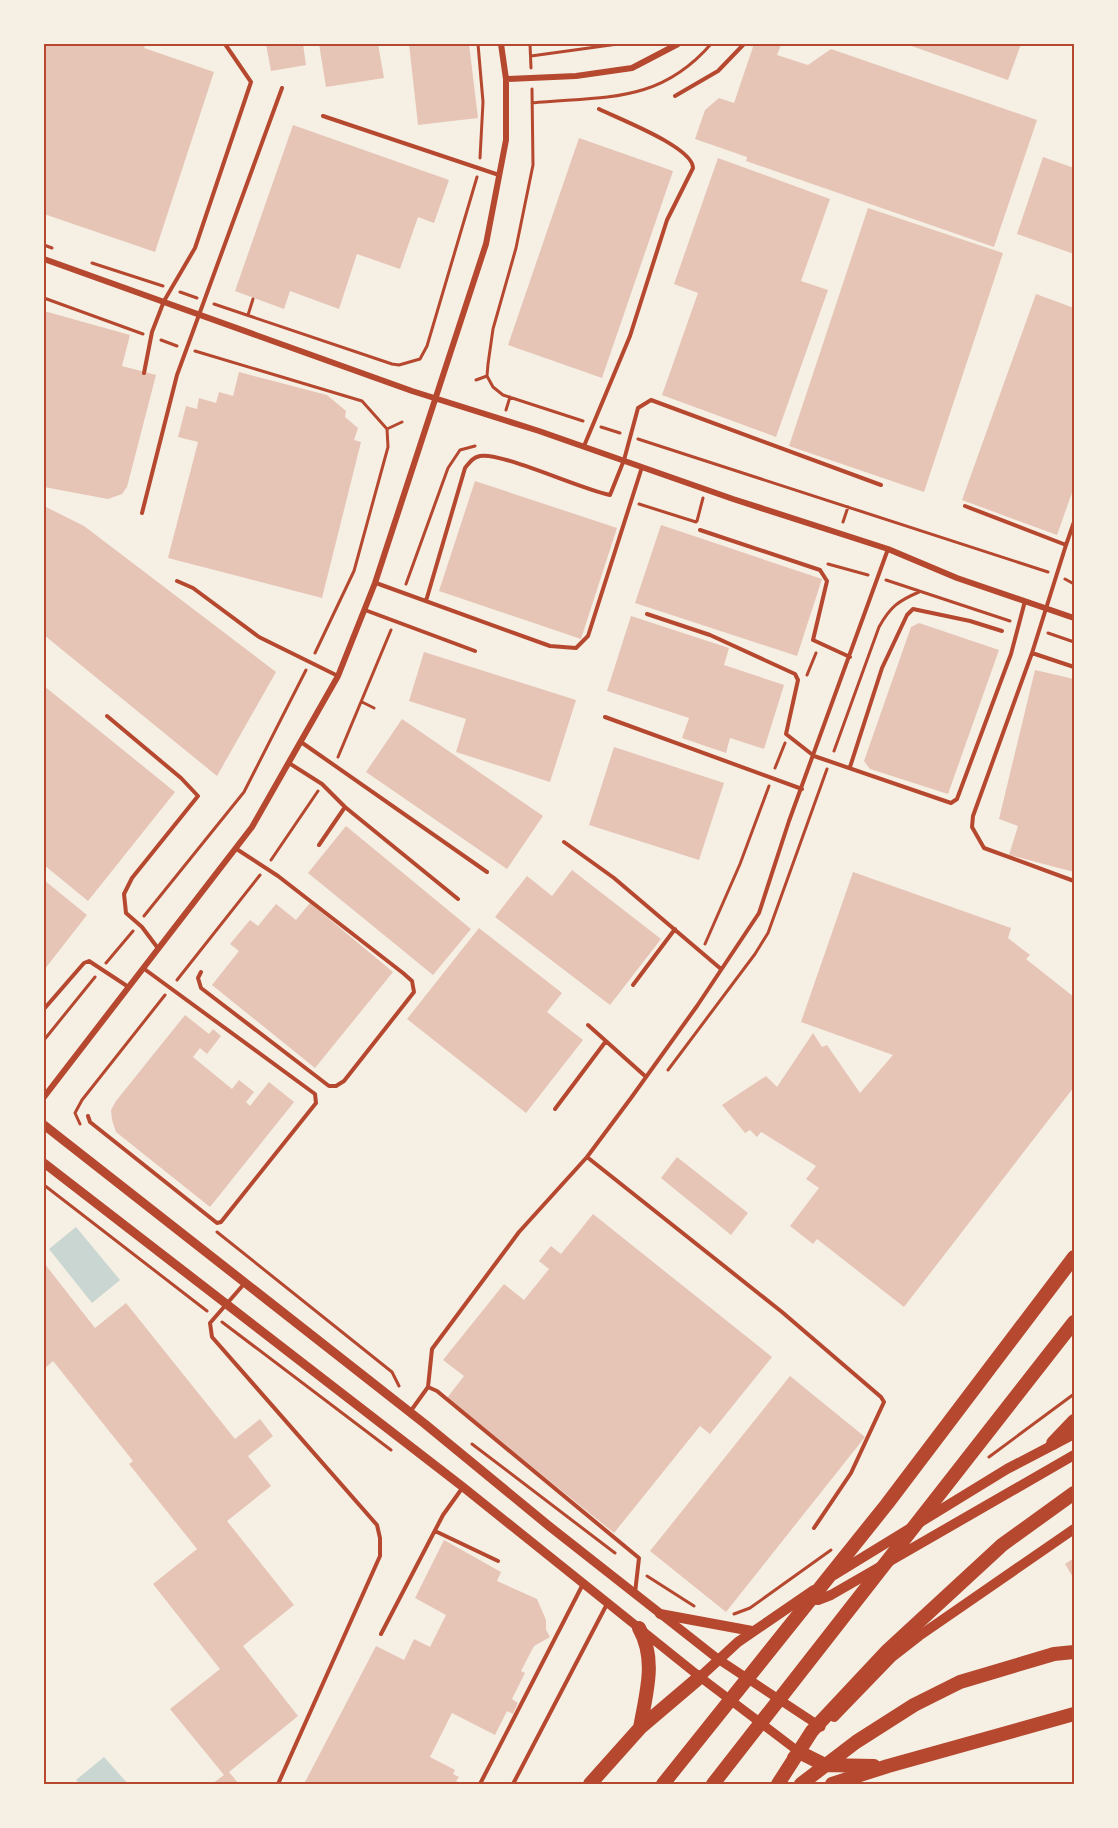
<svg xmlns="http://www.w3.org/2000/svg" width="1118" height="1828" viewBox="0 0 1118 1828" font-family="'PT Sans Narrow',sans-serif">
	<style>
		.water { fill: #c9d6d2 }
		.building { fill: #e6c5b7 }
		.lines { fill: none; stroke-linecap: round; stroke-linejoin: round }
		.path { stroke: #b5482f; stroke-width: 3 }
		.service { stroke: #b5482f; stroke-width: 4 }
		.minor { stroke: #b5482f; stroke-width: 6 }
		.tertiary { stroke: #b5482f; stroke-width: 9 }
		.primary { stroke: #b5482f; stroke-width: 10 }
		.motorway { stroke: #b5482f; stroke-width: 14 }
		.neatline { fill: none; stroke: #b5482f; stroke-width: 2 }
	</style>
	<rect width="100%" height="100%" fill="#f6efe4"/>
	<!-- water -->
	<path class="water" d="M76,1227L120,1280L92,1303L49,1249Z
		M104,1757L128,1784H80L76,1780Z"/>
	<!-- building -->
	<path class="building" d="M44,44H146L144,48L214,72L155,252L44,214Z
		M266,44H303L306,65L271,71Z
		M319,44H378L384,78L326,87Z
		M409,44H469L478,118L418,125Z
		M754,44L781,45L777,55L808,65L831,49L1037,120L994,247L746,161L747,157L695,139L705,110L719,98L734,103Z
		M906,44H1021L1008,80Z
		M293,125L449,180L434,223L418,217L400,269L357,254L339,309L290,291L284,309L235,291Z
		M579,138L673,171L602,378L508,345Z
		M1043,157L1074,168V254L1017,234Z
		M718,158L830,199L801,281L828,290L776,437L662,395L698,293L674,284Z
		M868,208L1003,253L924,492L789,446Z
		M1036,294L1074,308V487L1057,535L962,500Z
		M44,311L130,335L122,366L156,375L127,487L122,494L108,499L44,487Z
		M239,372L327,395L346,411L345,417L358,428L354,440L361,442L322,598L168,558L198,442L178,437L186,406L197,409L199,398L216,403L219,392L233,396Z
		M475,481L617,528L581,639L439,591Z
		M44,506L84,526L276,672L217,776L44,635Z
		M661,525L822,579L797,656L635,603Z
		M631,616L729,648L724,665L784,685L764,749L730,738L726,753L682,738L689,718L607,691Z
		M919,623L999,650L948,794L870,769L864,761L911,627Z
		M424,652L576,700L550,782L456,752L466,719L409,701Z
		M1035,670L1074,679V872L1009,855L1018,826L999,819Z
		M44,686L175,792L88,901L44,865Z
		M402,719L543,816L507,869L366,772Z
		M614,747L724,783L699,860L589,825Z
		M346,826L471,929L433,975L308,873Z
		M572,870L661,939L610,1005L495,917L527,876L552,896Z
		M853,872L1011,928L1008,938L1030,955L1026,959L1074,997V1087L904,1307L817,1239L813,1244L790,1226L819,1188L806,1179L816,1166L761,1132L757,1137L750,1130L745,1133L722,1105L766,1076L777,1087L813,1033L822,1047L827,1045L860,1093L893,1055L801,1022Z
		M44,880L87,915L44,970Z
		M310,903L393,972L315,1068L212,985L239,951L230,944L250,920L258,926L276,904L296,920Z
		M479,928L562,993L547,1012L583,1040L526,1113L407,1019Z
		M185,1015L209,1034L213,1029L221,1036L207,1054L200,1048L193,1057L232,1089L239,1080L254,1092L246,1102L250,1106L269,1082L294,1102L210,1207L116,1132L112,1120L111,1110L116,1101Z
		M677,1157L748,1213L731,1235L661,1178Z
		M593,1214L772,1357L710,1434L700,1426L614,1533L447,1398L464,1376L443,1360L504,1284L524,1300L549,1269L539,1261L551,1246L561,1254Z
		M44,1263L95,1328L126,1303L235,1439L260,1419L273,1436L248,1456L271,1486L227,1521L294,1605L243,1646L298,1716L229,1772L239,1784H212L224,1775L170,1709L220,1669L153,1584L197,1549L129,1464L133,1461L53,1361L44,1369Z
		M790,1376L865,1437L726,1612L650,1551Z
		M444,1540L501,1572L497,1581L537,1599L546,1620V1630L550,1637L534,1646L521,1671L525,1673L512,1699L518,1703L513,1714L507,1711L495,1735L452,1713L430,1757L455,1770L453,1774L459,1777L456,1781L462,1784H304L376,1646L404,1660L414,1639L430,1647L446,1615L415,1598Z
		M1074,1558V1579L1065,1564Z"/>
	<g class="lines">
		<!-- path -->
		<path class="path" d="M478,44L483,102L480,158
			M530,44L531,68
			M531,56L618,44
			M532,89L533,165L516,248L493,329L488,364L487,376L493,387L503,395L583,421
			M532,103C605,96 659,104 711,44
			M44,245L52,248
			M92,263L163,286
			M180,292L197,298
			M44,298L143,334
			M214,304L392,364L399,365L420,359L427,346L477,177
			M248,315L253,299
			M161,340L177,346
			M195,351L362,401L387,429L388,447L354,571L315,653
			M476,380L487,376
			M506,410L510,397
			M601,427L620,433
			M387,429L402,422
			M638,439L1048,572
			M639,504L696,522
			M697,521L703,498
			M843,522L848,507
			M828,564L868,575
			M1065,579L1074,584
			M886,580L1010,621
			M406,584L448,468L460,450L475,446
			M1048,633L1074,642
			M807,675L816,653
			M362,702L374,708
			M834,751L879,627C890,607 898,601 919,592
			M338,757L391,630
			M775,768L785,743
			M271,860L318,791
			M144,916L244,792L306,670
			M705,944L740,864L769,786
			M106,963L133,931
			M177,980L260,875
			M44,1040L95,977
			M668,1070L755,954L768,933L827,769
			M80,1124L75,1113L82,1100L165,995
			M44,1185L207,1311
			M217,1232L392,1372L399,1386
			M222,1322L391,1450
			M472,1444L615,1553
			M989,1457L1074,1394
			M647,1576L694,1606
			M734,1614L750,1608L831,1550"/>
		<!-- service -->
		<path class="service" d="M675,96L718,71L744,44
			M323,116L499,175
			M144,373L152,332L164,301L195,248L251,82L225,44
			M584,446L630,336L667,220L693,168C693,147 619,119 599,109
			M965,506L1066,545L1032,653L973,816L972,827L984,848L1074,881
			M142,513L177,375L282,88
			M700,530L820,570L827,581L813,640L850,657
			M1066,545L1074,522
			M177,581L193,588L259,637L338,676
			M376,583L550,646L576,648L588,636L642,467
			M426,601L465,468C470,462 472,458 480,456C502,452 582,490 610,495L624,460L638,408L651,400L881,485
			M365,610L475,651
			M647,614L710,635L795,674L798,680L786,734L814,756L951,803L957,799L1011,654L1025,601
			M1032,653L1074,667
			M107,716L181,778L198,796L132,878L124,894L126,913L142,927L157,947
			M605,717L802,789
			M301,742L487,872
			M289,763L322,784L345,807L319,845
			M850,767L882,668L907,615L913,609L970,621L1002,631
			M345,807L458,899
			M564,842L614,878L721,969
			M201,972L198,978L201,988L329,1086H336L344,1081L414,992L412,981L403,973L278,876L235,848
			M633,985L675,929
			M44,1009L84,963L89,961L127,986
			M588,1025L645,1076
			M555,1109L606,1041
			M88,1116L90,1122L217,1223L221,1222L316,1103L315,1094L143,968
			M587,1157L782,1312L881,1397L884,1402L851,1473L814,1528
			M244,1284L210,1323L212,1337L377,1525L380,1538V1556L278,1784
			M428,1387L432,1349L519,1232L587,1157L631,1098L697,1006L759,913L789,821L888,549
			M410,1412L428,1387L437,1391L639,1558L635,1593
			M435,1531L498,1561
			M381,1634L443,1515L463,1487
			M480,1784L583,1584
			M513,1784L607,1604"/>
		<!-- minor -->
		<path class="minor" d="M506,79L576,76L632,68L678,44
			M44,259L412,391L539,431L733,499L888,549L957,578L1074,618
			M44,1097L252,827L338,676L375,583L486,244L506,140V79L501,44"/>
		<!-- tertiary -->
		<path class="tertiary" d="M44,1125L425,1424L549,1526L718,1659L821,1727
			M44,1163L463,1487L700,1677L799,1752"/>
		<!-- primary -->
		<path class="primary" d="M834,1575L1007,1469L1074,1434
			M807,1599L818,1600L831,1595L1074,1455
			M660,1614L752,1631
			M700,1677L738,1642L814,1590
			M834,1717L892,1657L919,1636L1074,1529"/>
		<!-- motorway -->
		<path class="motorway" d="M1053,1443L1074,1421
			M639,1628C657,1660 646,1693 640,1728
			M794,1758L799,1752L825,1765L874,1766
			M590,1784L640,1728L700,1677
			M663,1784L887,1504L1074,1257
			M713,1784L1074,1322
			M778,1784L812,1731L886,1652L1002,1545L1074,1493
			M801,1784L856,1742L914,1705L960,1682L1054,1654L1074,1652
			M832,1784L888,1766L1074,1714"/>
	</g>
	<!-- border -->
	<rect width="1118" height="1828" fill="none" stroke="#f6efe4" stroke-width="90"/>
	<rect x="45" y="45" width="1028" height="1738" class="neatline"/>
</svg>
